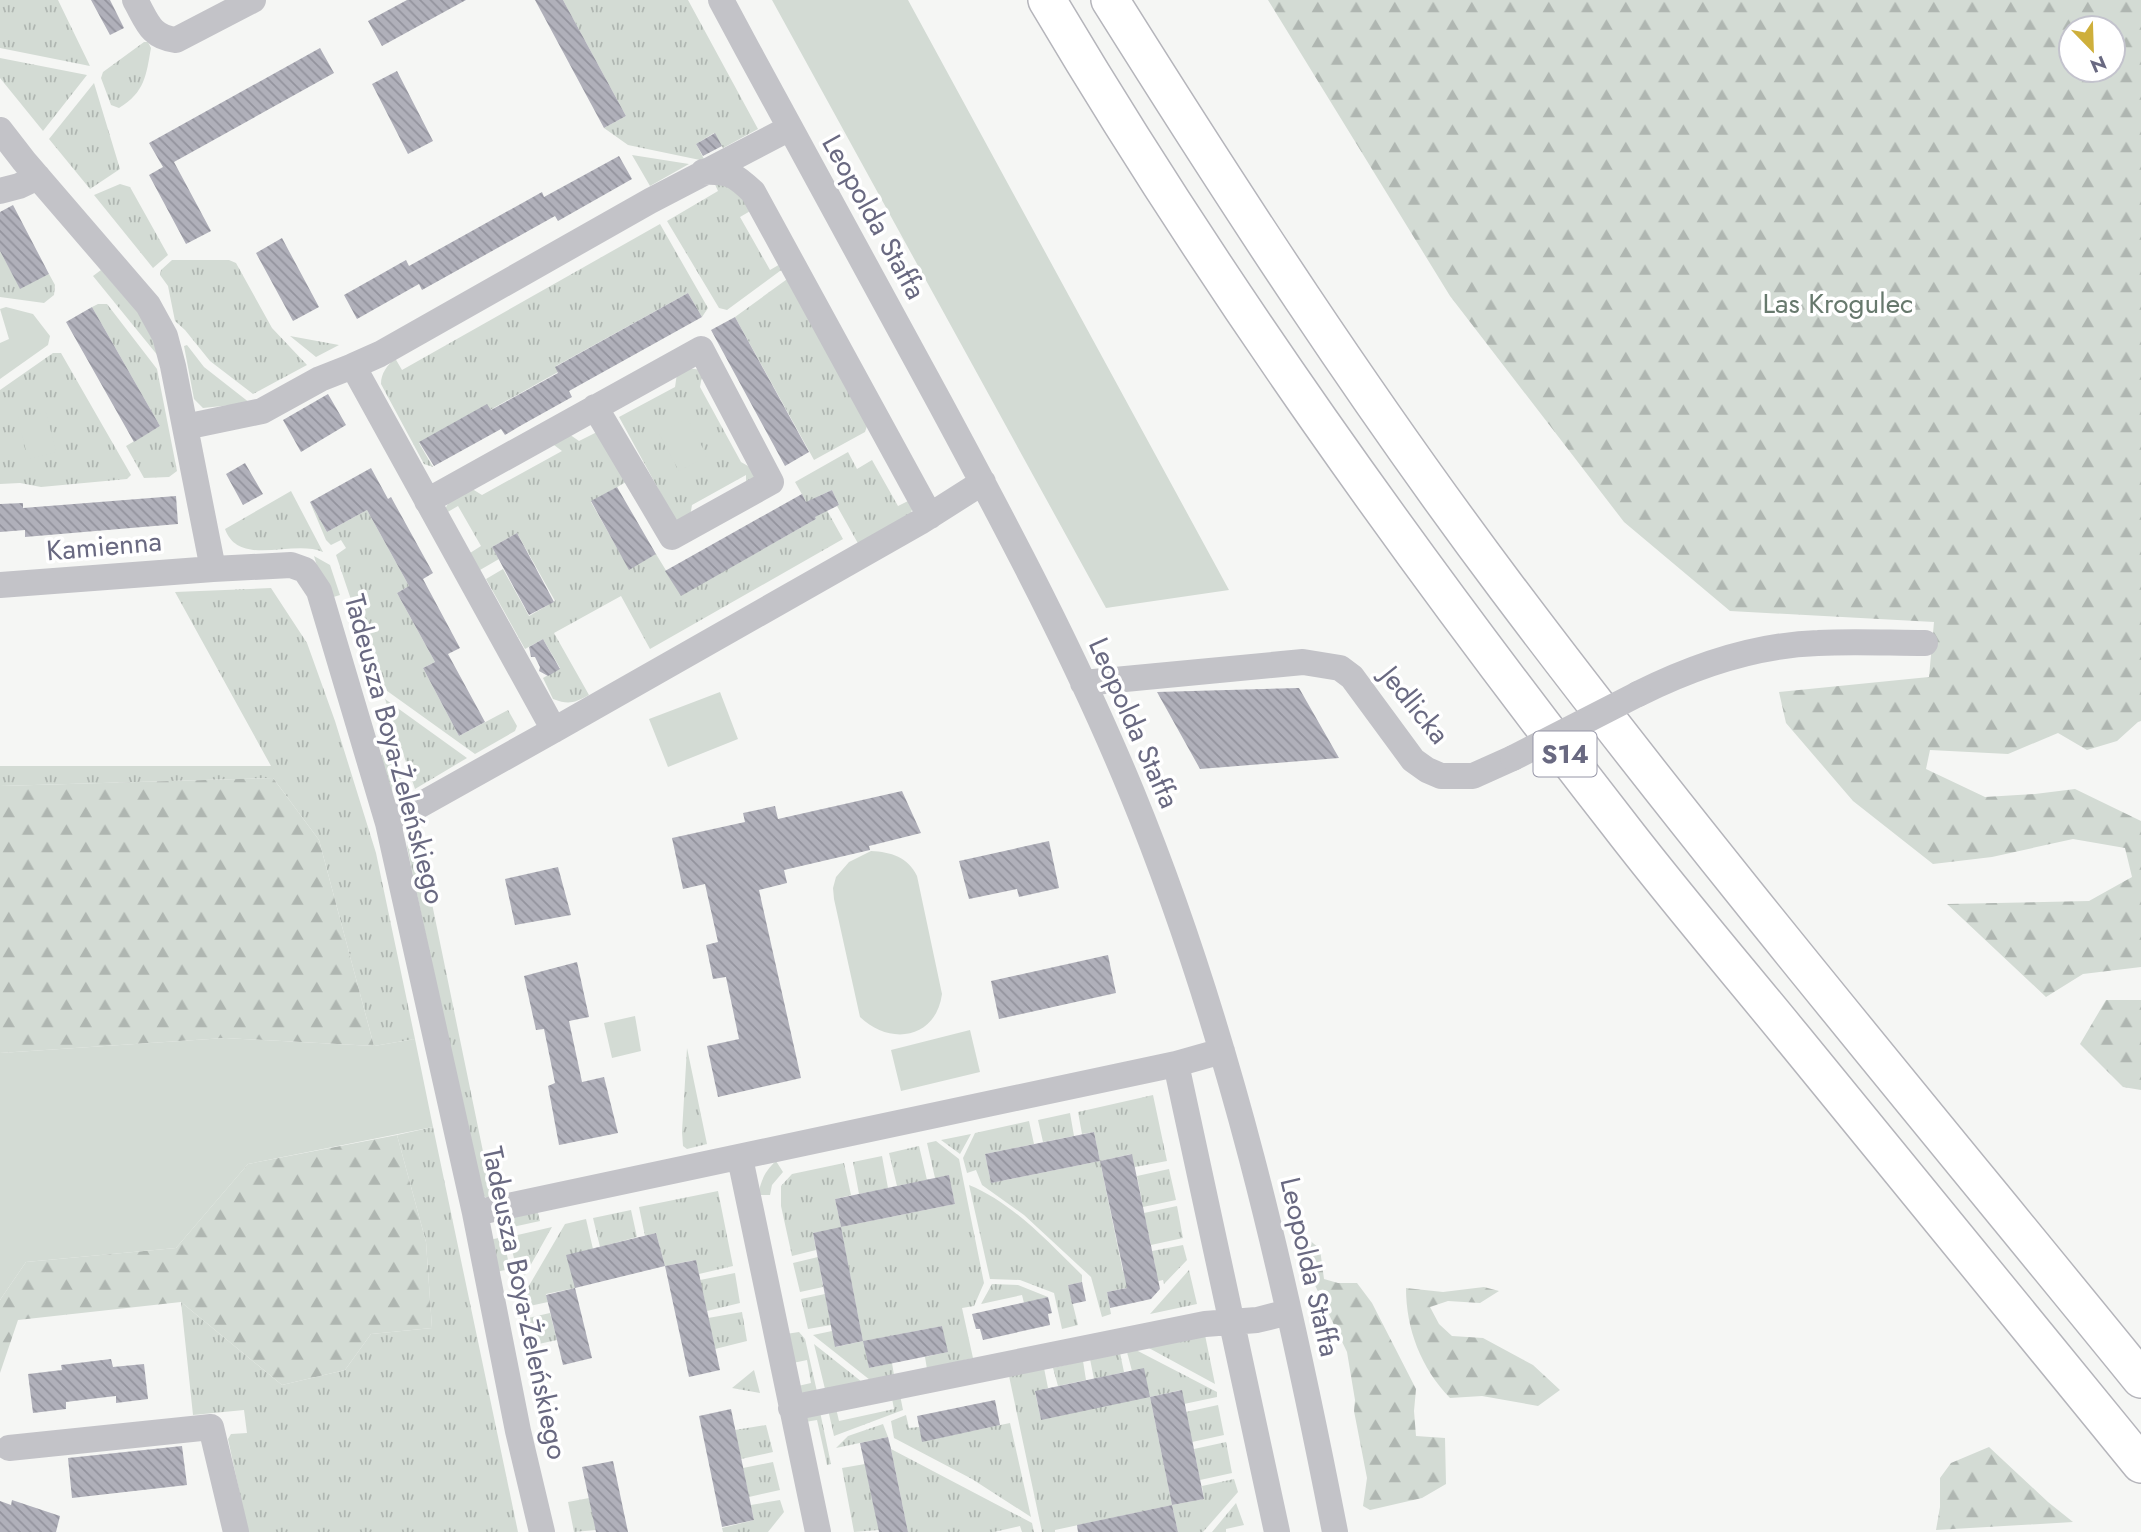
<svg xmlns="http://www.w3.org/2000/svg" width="2141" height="1532" viewBox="0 0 2141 1532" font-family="Jost,sans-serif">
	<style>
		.grass { fill: url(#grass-tufts) }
		.forest { fill: url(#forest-firs); fill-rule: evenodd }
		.green { fill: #d3dbd4 }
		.building { fill: url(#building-back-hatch) }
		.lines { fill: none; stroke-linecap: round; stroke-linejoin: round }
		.highway-casing { stroke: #b5b5bb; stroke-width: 40 }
		.minor { stroke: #c3c3c8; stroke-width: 26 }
		.highway { stroke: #fff; stroke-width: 37 }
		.minor-bridge { stroke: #c3c3c8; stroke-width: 26 }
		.labels { text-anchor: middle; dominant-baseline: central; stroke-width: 7; stroke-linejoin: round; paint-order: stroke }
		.shield { fill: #fff; stroke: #9696a7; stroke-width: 2 }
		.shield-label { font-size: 26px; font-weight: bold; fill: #696981 }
		.street-label { font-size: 28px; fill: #696981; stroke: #fff }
		.park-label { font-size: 28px; fill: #67796d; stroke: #fff }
	</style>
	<defs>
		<pattern id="grass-tufts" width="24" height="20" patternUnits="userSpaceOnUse" patternTransform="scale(1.75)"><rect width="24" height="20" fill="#d3dbd4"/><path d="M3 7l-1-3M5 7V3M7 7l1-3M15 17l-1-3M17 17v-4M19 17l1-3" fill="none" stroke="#afb6b1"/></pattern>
		<pattern id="forest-firs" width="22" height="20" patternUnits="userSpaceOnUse" patternTransform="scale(1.75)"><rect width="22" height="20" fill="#d3dbd4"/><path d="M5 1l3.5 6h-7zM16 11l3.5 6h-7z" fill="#afb6b1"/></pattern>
		<pattern id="building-back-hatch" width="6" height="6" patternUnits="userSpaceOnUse" patternTransform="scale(1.75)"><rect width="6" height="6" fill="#b0b0ba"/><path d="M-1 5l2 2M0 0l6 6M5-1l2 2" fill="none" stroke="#93939d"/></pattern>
	</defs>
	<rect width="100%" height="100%" fill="#f5f6f4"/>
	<!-- grass -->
	<path class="grass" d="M0,0H58L90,66L0,48Z
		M563,0H688L758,129L723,148L714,133L696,144L704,159L700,160L628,145L604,128L626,116Z
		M144,42H148L151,48C146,76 145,92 119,108L111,105L101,78L103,72Z
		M0,58L87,75L43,131L0,78Z
		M94,83L120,169L90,189L49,139Z
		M632,155L689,164L650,186Z
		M712,178L733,181L752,210L740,217L770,270L782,263L784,268L727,310L719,308L667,221L718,191Z
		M120,184L130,187L168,255L153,268L94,195Z
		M660,224L708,308L702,317L688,293L556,366L558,372L490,410L419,443L433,467L424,464L381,384C381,373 387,366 395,358L402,370Z
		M0,251L20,288L49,274L55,285L54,295L44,303L0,297Z
		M172,260H229L236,263L272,328L307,365L253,394L210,361L185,330L175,321L168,286L160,275L161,270Z
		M101,270L146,321L163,362L93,276Z
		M790,277L868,423L865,432L814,460L735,317Z
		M98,304H107L157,369L177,471L169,477L144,478L126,446L160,426L92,307Z
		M290,336L339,345L316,357Z
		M187,345L204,367L250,403L203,408L194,399L184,346Z
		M53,353H61L131,475L127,479L41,487L20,483L0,484V390Z
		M678,367L703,370L700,387L741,462L755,470L756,473L746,491V475L692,505L689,523L683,527L672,514L619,417L675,387Z
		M566,432L579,441L597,432L626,482L591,502L629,569L656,554L681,595L816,519L795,482L848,452L857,469L872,460L898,506L910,500L913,506L911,513L860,547L837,506L839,505L832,490L819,496L843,539L650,649L621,596L554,633L589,695C574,703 569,705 553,699L543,678L560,668L543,639L525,649L486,579L503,569L529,616L555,601L517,533L492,547L499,559L480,570L470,553L481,546L458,506L446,513L445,509L450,500L469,487L482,495L562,451L550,442Z
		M291,491L323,552C293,539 239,568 225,529Z
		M310,502L327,532L367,510L409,586L397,593L435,662L423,668L459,736L508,710L517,726L515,731L475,754L383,688L377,677L336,555L346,548L341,540L331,545L326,540Z
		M314,556L330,565L340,595L327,599Z
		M271,588L307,643L335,721L376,853L415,1039L374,1046L319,840L273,778L0,786V766H271L175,592Z
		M385,699L467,758L415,789Z
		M392,751L409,801C387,799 385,774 379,756Z
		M415,821L493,1200L485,1197L480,1191L407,847V834Z
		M687,1048L707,1144L687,1149L683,1146L682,1132Z
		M1153,1095L1167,1161L1135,1167L1131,1154L1100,1161L1123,1272L1155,1265L1152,1251L1183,1245L1187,1260L1164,1284L1163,1280L1107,1292L1111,1314L1102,1317L1091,1277L1024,1215L982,1185L976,1170L967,1173L963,1158L975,1133L1029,1121L1034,1144L985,1154L991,1183L1100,1161L1094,1132L1082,1134L1078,1112Z
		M1070,1113L1074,1136L1043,1142L1038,1120Z
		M433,1127L518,1532H248L228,1439L231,1434L247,1433L244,1410L193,1415L181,1302L282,1385L345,1370L371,1334L432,1328L426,1242L397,1135Z
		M971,1134L960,1154L941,1140Z
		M936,1141L959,1159L984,1283L974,1306L962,1308L973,1358L927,1369L925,1357L947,1352L942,1326L864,1341L869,1368L892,1363L894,1375L870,1380L813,1335L832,1331L836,1347L863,1341L841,1228L813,1233L816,1250L792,1256L781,1206V1186L792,1174L844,1163L851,1195L835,1199L841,1227L955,1204L949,1176L935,1178L927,1143Z
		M919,1146L927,1180L897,1186L889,1153Z
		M882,1156L888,1188L859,1194L853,1162Z
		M776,1161L783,1172L772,1185L770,1195H758C761,1180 765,1171 776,1161Z
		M1169,1169L1176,1200L1143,1207L1137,1176Z
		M969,1185C1013,1203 1048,1242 1082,1275V1282L1068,1285L1078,1325L1062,1329L1054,1293L1020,1280L990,1279Z
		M718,1191L733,1266L699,1274L695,1260L665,1266L656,1233L645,1236L639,1207Z
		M1177,1206L1183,1238L1151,1245L1144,1213Z
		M537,1209L540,1221L508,1228L505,1216Z
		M631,1210L637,1237L600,1247L593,1218Z
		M586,1219L593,1249L575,1288L546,1294L548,1302L525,1307L523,1296L565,1224Z
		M552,1227L520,1284L509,1237Z
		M503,1237L510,1269L496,1272L489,1240Z
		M818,1257L823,1287L800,1292L793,1263Z
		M1189,1270L1197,1304L1150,1314Z
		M735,1273L740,1303L707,1311L700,1280Z
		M992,1284L1018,1285L1048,1297L1024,1303L1022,1295L981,1304Z
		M825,1294L831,1325L808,1329L801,1299Z
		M742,1312L747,1341L715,1349L708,1318Z
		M550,1313L557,1340L534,1345L528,1318Z
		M799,1332L805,1339L818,1396L801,1395L798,1386L811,1383L807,1360L793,1363L786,1334Z
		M1205,1335L1215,1384L1147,1347Z
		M814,1344L862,1382L825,1389Z
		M1136,1350L1217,1392V1397L1184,1404L1181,1390L1150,1397L1172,1505L1204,1499L1202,1486L1234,1479L1238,1492L1203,1532H1178L1172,1505L1055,1530V1532H1042L1009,1376L1044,1368L1048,1388L1035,1392L1041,1420L1132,1371L1127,1352Z
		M1120,1353L1124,1372L1094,1379L1090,1359Z
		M1083,1361L1086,1380L1058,1386L1053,1368Z
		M754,1370L760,1393L732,1388Z
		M899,1390L903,1410L834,1436L827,1405L835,1404L839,1421L894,1409L891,1393Z
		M1218,1405L1224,1435L1192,1442L1186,1412Z
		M819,1407L831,1464L827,1465L817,1420L805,1422L809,1411Z
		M906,1415L909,1428L919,1427L923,1441L1010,1423L1031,1517L972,1479L894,1438L891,1421Z
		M883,1424L888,1437L836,1448L848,1436Z
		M766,1425L773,1452L741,1459L735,1430Z
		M1226,1442L1232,1473L1200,1480L1194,1449Z
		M891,1449L1032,1523L1034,1532H1022L1020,1526L994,1532H908Z
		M773,1462L780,1490L749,1497L743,1468Z
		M865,1464L879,1530L854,1532L842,1468Z
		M589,1498L596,1530L574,1532L568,1502Z
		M780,1500L784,1512L768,1532H723L722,1528L754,1520L751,1505Z
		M1236,1503L1244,1525L1226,1529V1532H1212Z"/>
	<!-- forest -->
	<path class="forest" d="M1268,0H2141V721L2138,722L2117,741L2087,750L2058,733L2008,754L1930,750L1926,769L1985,797L2035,794L2075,789L2141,821V967L2083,974L2046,997L1947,904L2089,901L2132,877L2125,848L2073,839L1992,857L1933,864L1853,801L1786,723L1779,692L1929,677L1934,622L1730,611L1624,522L1450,296ZM2071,28H2113V70H2071Z
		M273,778L319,840L374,1046L225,1038L0,1053V786Z
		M2106,1000H2141V1090L2123,1087L2080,1044Z
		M397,1135L426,1242L432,1328L371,1334L345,1370L282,1385L181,1302L18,1320L0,1373V1300L26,1262L176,1248L248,1164Z
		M1307,1238L1320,1249L1324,1279L1338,1283H1357L1372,1303L1416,1389L1414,1411L1416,1436L1445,1438L1446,1484L1422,1498L1370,1510L1363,1506L1367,1478L1354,1411L1355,1400L1347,1352L1311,1277Z
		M1484,1287L1499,1291L1480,1303L1448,1301L1430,1307L1439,1324L1452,1336L1483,1338L1533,1365L1560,1390L1538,1406L1482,1396L1450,1398C1421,1368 1406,1329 1406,1288L1443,1292Z
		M1989,1447L2048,1502L2073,1522L1936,1530L1940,1507V1478L1951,1463Z"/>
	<!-- green -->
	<path class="green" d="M772,0H908L1229,590L1106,608Z
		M6,307L33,314L50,336L48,345L0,379V343L9,339L0,309Z
		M46,412L56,452L28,459L18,418Z
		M687,418L707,456L679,471L659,434Z
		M720,692L738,739L668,767L649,719Z
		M871,851C891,852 908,857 917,876L942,994C936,1039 890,1046 860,1017L834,899L833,888L836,877L849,862Z
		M635,1016L641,1051L612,1058L604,1023Z
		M970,1030L980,1072L901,1091L891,1050Z
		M225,1038L374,1046L415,1039L433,1127L248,1164L176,1248L26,1262L0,1300V1053Z"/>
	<!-- building -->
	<path class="building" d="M91,0H110L124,28L110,35Z
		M407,0H466L382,46L368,21Z
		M535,0H563L626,116L604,128Z
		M320,48L334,73L174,162L211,231L186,244L149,175L163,167L149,143Z
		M397,71L433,141L408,154L372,84Z
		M715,133L722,146L703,156L696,144Z
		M619,156L632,179L558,221L555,216L422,290L419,284L357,319L344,295L406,260L409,266L542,192L544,197Z
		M13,205L49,274L20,289L0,251V212Z
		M282,238L319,307L293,321L256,253Z
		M688,293L702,317L569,391L572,397L520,426L505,435L501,429L434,466L419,442L487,404L491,410L558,373L555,367Z
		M92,307L160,426L134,442L66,322Z
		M735,317L809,452L785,466L711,330Z
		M328,394L346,425L301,452L283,420Z
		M245,463L263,494L243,505L226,474Z
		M371,468L388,499L391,497L433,573L423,579L460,648L448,654L485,722L459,736L423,668L435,662L397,593L409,586L367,510L327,532L310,502Z
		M617,487L656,554L629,570L591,501Z
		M832,490L839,505L815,517L816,519L681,596L665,571L802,494L806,502Z
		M176,496L178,524L25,537V530L0,532V504L23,503V508Z
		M517,533L554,602L529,615L492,547Z
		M543,639L560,669L548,676L539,671L540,667L535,657H531L529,647Z
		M1299,688L1339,758L1200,769L1157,692Z
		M902,791L921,833L869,846L870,850L784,870L787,883L759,890L801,1078L718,1097L707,1046L739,1039L726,977L713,979L706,945L718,942L705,884L683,889L672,838L745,822L743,813L775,806L778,819Z
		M1049,841L1059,888L1019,897L1017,889L969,899L959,861Z
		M558,867L571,915L515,925L505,879Z
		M1108,955L1116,993L999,1019L991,981Z
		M577,962L589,1017L569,1021L582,1082L604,1077L618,1133L559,1145L548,1086L555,1083L544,1029L536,1030L524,976Z
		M1094,1132L1100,1161L991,1183L985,1154Z
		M1132,1154L1160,1289L1151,1299L1110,1308L1107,1292L1127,1288L1100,1161Z
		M949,1175L955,1204L841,1227L835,1199Z
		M841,1227L863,1341L835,1347L813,1233Z
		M656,1233L665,1266L575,1288L566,1255Z
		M696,1260L720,1370L689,1377L665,1266Z
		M1082,1282L1086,1301L1072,1304L1068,1285Z
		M575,1288L592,1358L563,1365L546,1295Z
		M1048,1297L1052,1313L1048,1314L1050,1325L983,1340L980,1329H976L972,1314Z
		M942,1326L948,1352L869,1368L863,1341Z
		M111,1359L113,1367L144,1364L148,1399L116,1403V1396L90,1399L66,1402V1409L33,1413L28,1374L62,1370L61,1365Z
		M1144,1368L1150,1397L1041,1420L1035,1391Z
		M1182,1390L1204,1499L1172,1505L1150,1397Z
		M995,1400L1000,1425L922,1442L917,1416Z
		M731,1409L754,1520L722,1527L699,1416Z
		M888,1437L891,1449L908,1532H879L860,1443Z
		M182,1446L187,1485L72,1498L68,1458Z
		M613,1461L628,1532H596L582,1467Z
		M12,1500L60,1516L56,1532H0V1501L11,1505Z
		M1172,1505L1178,1532H1078L1077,1525Z"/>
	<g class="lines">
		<defs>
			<path id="highway" d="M1047,0C1217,287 1413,560 1618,823C1674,896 1734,966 1792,1037C1908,1179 2025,1322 2141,1464
				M1110,0C1236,201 1365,399 1507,588C1710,858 1928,1117 2141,1379"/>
		</defs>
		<!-- highway casing -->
		<use href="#highway" class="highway-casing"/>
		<!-- minor -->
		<path class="minor" d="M135,0C147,21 150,37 176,40L253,0
			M721,0C793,135 867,269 940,403C1009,531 1077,659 1132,793C1229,1030 1286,1281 1335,1532
			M790,128L650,201L380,354L353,366L554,730L920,522L983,482
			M0,130L24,161L148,305L165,336L173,366L213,569L291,565L305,570L319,591L388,823L475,1213L518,1431L542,1532
			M703,172C729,171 734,174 753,192L930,516
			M0,191L19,186L38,177
			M185,427L262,411L320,379L353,366
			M427,501L701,349L771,482L672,537L595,407
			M0,585L213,569
			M1083,683L1303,662L1340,668L1352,677L1413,760L1427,770L1441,776H1473L1513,758
			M1638,694C1694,666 1755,645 1818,643C1854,641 1890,643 1925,643
			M388,823L554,730
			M1176,1064L1277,1532
			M740,1158L818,1532
			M475,1213L1176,1064L1222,1051
			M791,1408L1205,1324L1257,1320L1289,1312
			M9,1448L211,1427L236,1532"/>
		<!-- highway -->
		<use href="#highway" class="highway"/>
		<!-- minor-bridge -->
		<path class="minor-bridge" d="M1513,758L1638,694"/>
	</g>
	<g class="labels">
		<!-- shield labels -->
		<rect class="shield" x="1533.5" y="731.5" width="63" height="45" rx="5"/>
		<g class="shield-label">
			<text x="1565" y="754">S14</text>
		</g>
		<!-- street labels -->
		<g class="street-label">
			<text transform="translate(874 217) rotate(61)">Leopolda Staffa</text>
			<text transform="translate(104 546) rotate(-5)">Kamienna</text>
			<text transform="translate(1415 705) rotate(51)">Jedlicka</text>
			<text transform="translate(1134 723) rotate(66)">Leopolda Staffa</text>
			<text transform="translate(395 749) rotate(75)">Tadeusza Boya-Żeleńskiego</text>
			<text transform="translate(1310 1267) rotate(77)">Leopolda Staffa</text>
			<text transform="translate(525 1303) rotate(78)">Tadeusza Boya-Żeleńskiego</text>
		</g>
		<!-- park labels -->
		<g class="park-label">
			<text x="1838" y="303">Las Krogulec</text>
		</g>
	</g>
	<!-- north arrow -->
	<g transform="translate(2092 49) rotate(157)"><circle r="33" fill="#ffffff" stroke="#c3c3cd" stroke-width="2"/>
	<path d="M0-5L12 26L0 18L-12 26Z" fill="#ceaf3b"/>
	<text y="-10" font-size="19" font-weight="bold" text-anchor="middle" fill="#696981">N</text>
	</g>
</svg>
